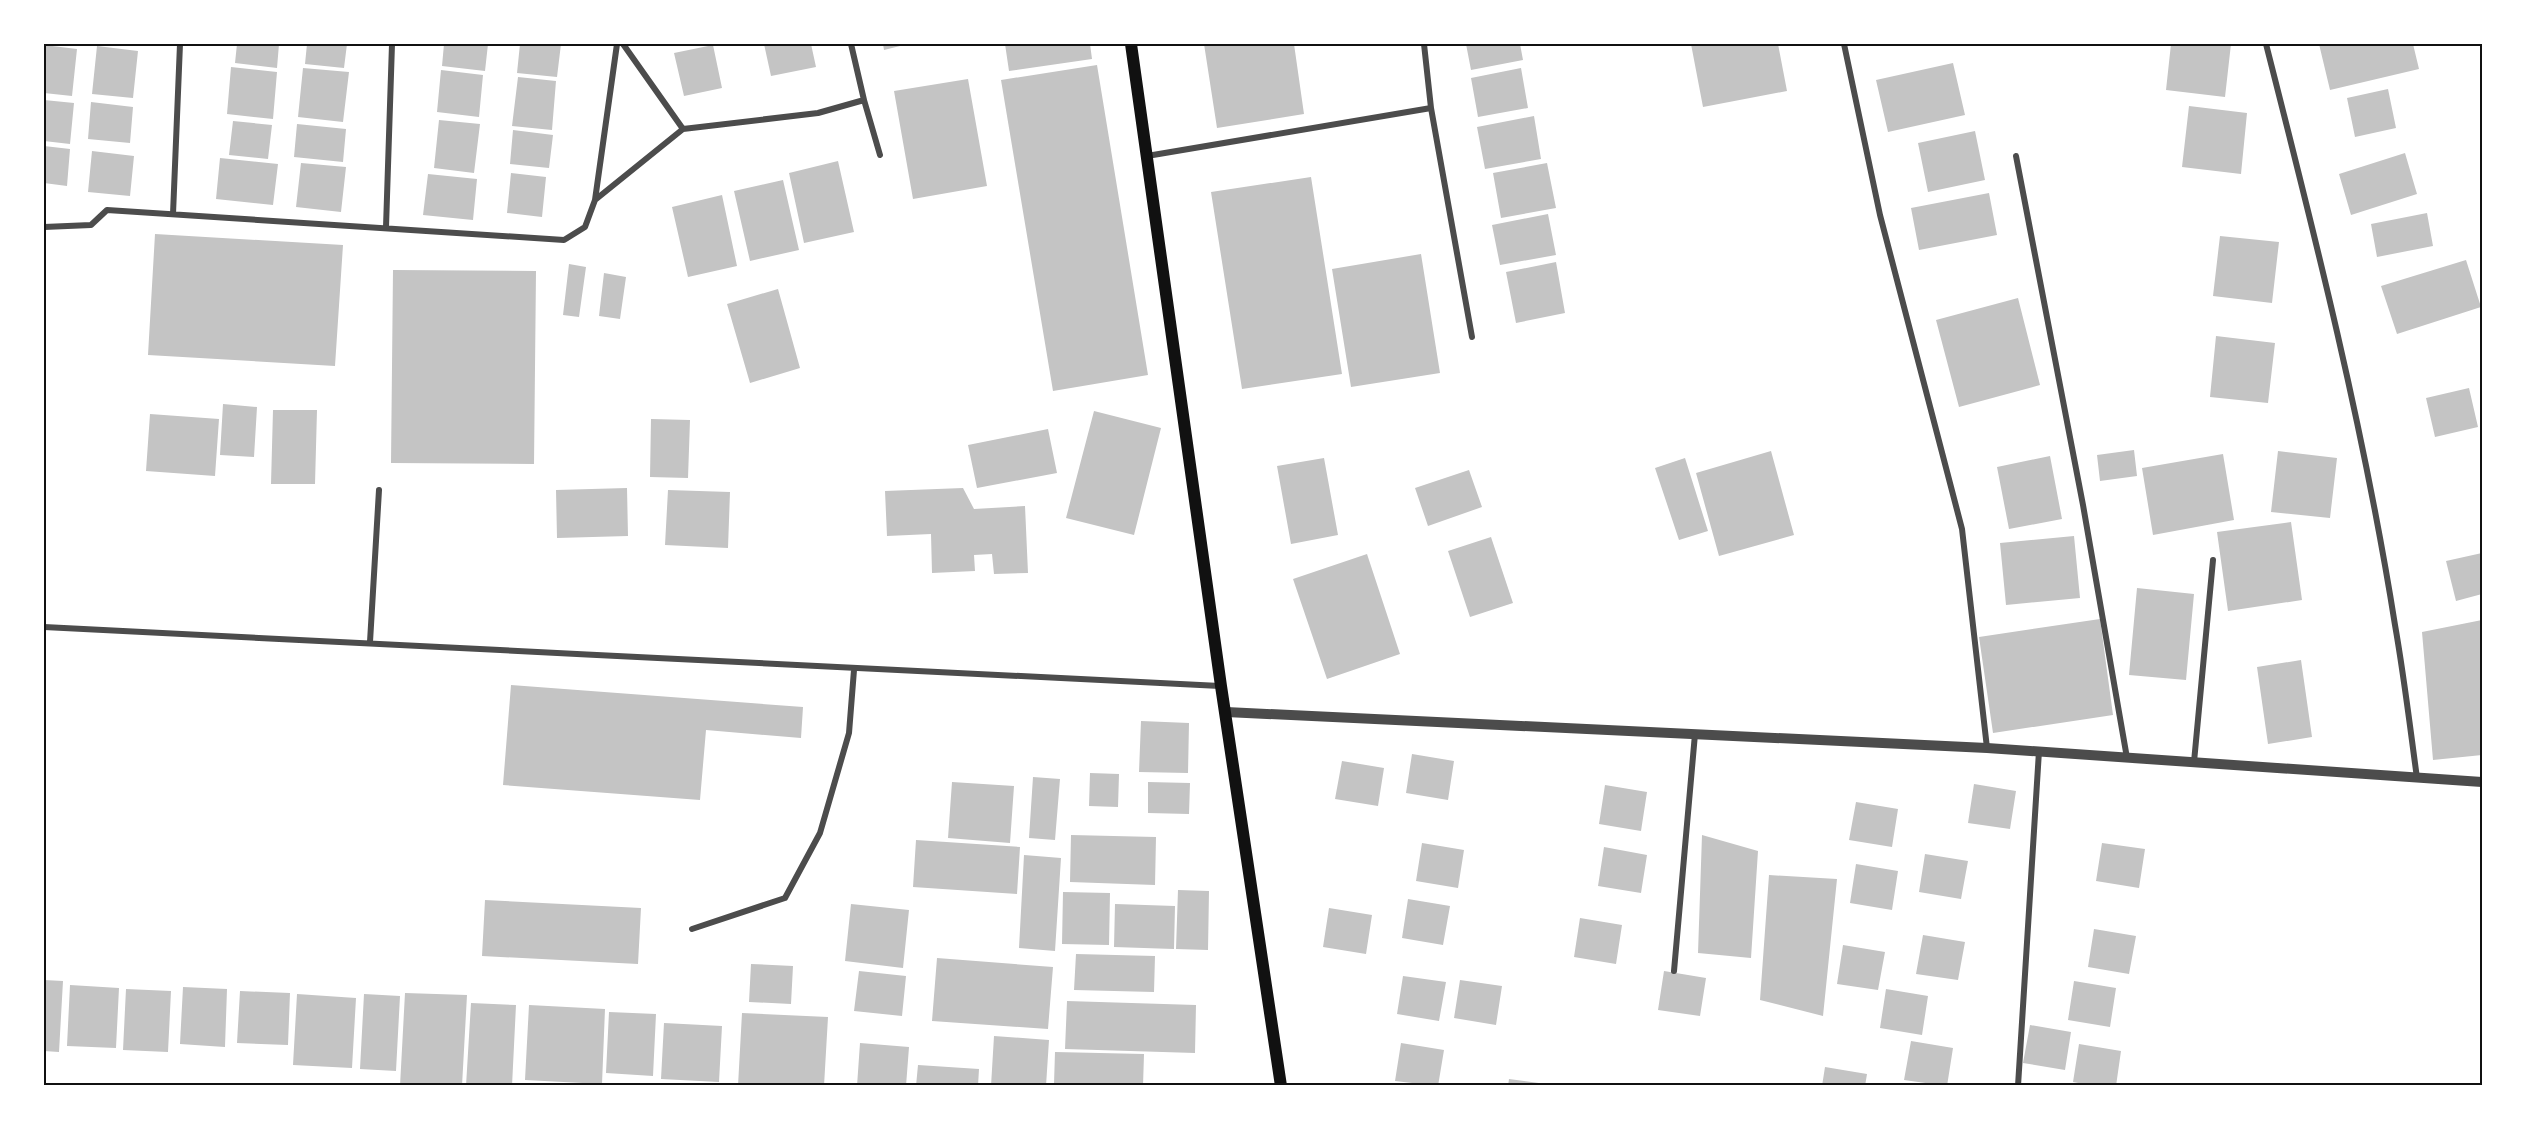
<svg xmlns="http://www.w3.org/2000/svg" width="2526" height="1129" viewBox="0 0 2526 1129" font-family="Mulish,sans-serif">
	<style>
		.building { fill: #c4c4c4 }
		.lines { fill: none; stroke-linecap: round; stroke-linejoin: round }
		.minor { stroke: #4c4c4c; stroke-width: 6 }
		.tertiary { stroke: #4c4c4c; stroke-width: 10 }
		.secondary { stroke: #111; stroke-width: 12 }
		.neatline { fill: none; stroke: #111; stroke-width: 2 }
	</style>
	<rect width="100%" height="100%" fill="#fff"/>
	<!-- building -->
	<path class="building" d="M237,44H279L277,68L235,63Z
		M307,44H347L344,68L305,64Z
		M444,44H488L485,71L442,66Z
		M520,44H561L557,77L517,73Z
		M764,44H811L816,67L771,76Z
		M883,44H908L884,50Z
		M1005,44H1090L1092,59L1009,71Z
		M1204,44H1294L1304,114L1217,128Z
		M1466,44H1520L1523,60L1471,70Z
		M1691,44H1778L1787,91L1703,107Z
		M2171,44H2231L2225,97L2166,90Z
		M2319,44H2413L2419,69L2330,90Z
		M44,45L77,49L72,96L44,93Z
		M713,45L722,88L684,96L674,53Z
		M97,46L138,51L133,98L92,94Z
		M1953,63L1965,115L1888,132L1876,80Z
		M1097,65L1148,375L1053,391L1001,80Z
		M231,67L277,72L273,119L227,114Z
		M303,68L349,72L343,122L298,117Z
		M1521,68L1528,108L1478,117L1471,78Z
		M441,70L483,75L479,117L437,112Z
		M518,77L556,81L552,130L512,126Z
		M968,79L987,186L913,199L894,91Z
		M2388,89L2396,128L2355,137L2347,98Z
		M44,100L74,103L70,144L44,141Z
		M91,102L133,107L130,143L88,139Z
		M2189,106L2247,113L2241,174L2182,167Z
		M1534,116L1541,159L1485,169L1477,127Z
		M439,120L480,124L474,173L434,168Z
		M233,121L272,125L268,159L229,155Z
		M297,124L346,129L343,162L294,157Z
		M513,130L553,135L549,168L510,164Z
		M1975,131L1985,180L1928,192L1918,143Z
		M44,146L70,149L67,186L44,183Z
		M92,151L134,156L130,196L88,192Z
		M2405,153L2417,194L2351,215L2339,174Z
		M220,158L278,164L273,205L216,199Z
		M838,161L854,232L804,243L789,173Z
		M301,163L346,167L341,212L296,207Z
		M1547,163L1556,208L1501,218L1493,173Z
		M511,173L546,177L542,217L507,213Z
		M428,174L477,179L473,220L423,215Z
		M1311,177L1342,374L1242,389L1211,192Z
		M783,180L799,250L750,261L734,191Z
		M1989,193L1997,235L1919,250L1911,208Z
		M722,195L737,266L688,277L672,207Z
		M2427,213L2433,246L2377,257L2371,224Z
		M1548,214L1556,255L1500,265L1492,225Z
		M155,234L343,245L335,366L148,355Z
		M2220,236L2279,242L2272,303L2213,296Z
		M1421,254L1440,373L1351,387L1332,269Z
		M2466,260L2481,307L2397,334L2381,286Z
		M1556,262L1565,313L1516,323L1506,272Z
		M569,264L586,267L579,317L563,315Z
		M393,270L536,271L534,464L391,463Z
		M604,273L626,277L620,319L599,316Z
		M778,289L800,368L750,383L727,304Z
		M2018,298L2040,385L1959,407L1936,320Z
		M2216,336L2275,343L2268,403L2210,397Z
		M2469,388L2478,427L2435,437L2426,398Z
		M223,404L257,407L254,457L220,455Z
		M273,410H317L315,484H271Z
		M1094,411L1161,428L1134,535L1066,518Z
		M150,414L219,419L215,476L146,471Z
		M651,419L690,420L688,478L650,477Z
		M1048,429L1057,473L977,488L968,445Z
		M2134,450L2137,476L2100,481L2097,455Z
		M1771,451L1794,535L1719,556L1696,473Z
		M2278,451L2337,458L2330,518L2271,512Z
		M2223,454L2234,520L2153,535L2142,468Z
		M2050,456L2062,519L2009,529L1997,467Z
		M1324,458L1338,535L1291,544L1277,466Z
		M1685,458L1708,531L1679,540L1655,468Z
		M1469,470L1482,507L1428,526L1415,488Z
		M627,488L628,536L557,538L556,490Z
		M963,488L974,509L1025,506L1028,573L994,574L992,554L974,555L975,571L932,573L931,534L887,536L885,491Z
		M668,490L730,492L728,548L665,545Z
		M2291,522L2302,600L2228,611L2217,532Z
		M2074,536L2080,598L2006,605L2000,543Z
		M1491,537L1513,603L1470,617L1448,551Z
		M2482,553V594L2456,601L2446,561Z
		M1367,554L1400,654L1327,679L1293,579Z
		M2137,588L2194,594L2186,680L2129,675Z
		M2100,619L2113,715L1993,733L1979,637Z
		M2482,620V755L2433,760L2422,632Z
		M2301,660L2312,737L2268,744L2257,667Z
		M511,685L803,707L801,738L706,730L700,800L503,785Z
		M1141,721L1189,723L1188,773L1139,772Z
		M1412,754L1454,761L1448,800L1406,793Z
		M1342,761L1384,768L1378,806L1335,799Z
		M1090,773L1119,774L1118,807L1089,806Z
		M1033,777L1060,779L1055,840L1029,838Z
		M952,782L1014,786L1010,843L948,838Z
		M1148,782L1190,783L1189,814L1148,813Z
		M1974,784L2016,791L2010,829L1968,823Z
		M1605,785L1647,792L1641,831L1599,824Z
		M1856,802L1898,809L1892,847L1849,840Z
		M1071,835L1156,837L1155,885L1070,882Z
		M1702,835L1758,851L1751,958L1698,953Z
		M916,840L1020,847L1017,894L913,887Z
		M1422,843L1464,850L1458,888L1416,881Z
		M2102,843L2145,849L2139,888L2096,881Z
		M1604,847L1647,855L1641,893L1598,886Z
		M1925,854L1968,861L1961,899L1919,892Z
		M1024,855L1061,858L1055,951L1019,948Z
		M1856,864L1898,871L1892,910L1850,903Z
		M1769,875L1837,879L1823,1016L1760,1000Z
		M1178,890L1209,891L1208,950L1176,949Z
		M1063,892L1110,893L1109,945L1062,944Z
		M1408,899L1450,906L1443,945L1402,938Z
		M485,900L641,908L638,964L482,956Z
		M851,904L909,910L903,968L845,961Z
		M1115,904L1175,906L1174,949L1114,947Z
		M1329,908L1372,915L1366,954L1323,947Z
		M1580,918L1622,925L1616,964L1574,957Z
		M2094,929L2136,936L2129,974L2088,967Z
		M1923,935L1965,942L1958,980L1916,974Z
		M1843,945L1885,952L1878,990L1837,984Z
		M1076,954L1155,956L1154,992L1074,990Z
		M937,958L1053,967L1048,1029L932,1021Z
		M751,964L793,966L791,1004L749,1002Z
		M859,971L906,976L902,1016L854,1011Z
		M1664,971L1706,978L1700,1016L1658,1010Z
		M1403,976L1446,982L1439,1021L1397,1014Z
		M44,980L63,981L59,1052L44,1051Z
		M1460,980L1502,986L1496,1025L1454,1018Z
		M2074,981L2116,988L2110,1027L2068,1020Z
		M70,985L119,988L116,1048L67,1046Z
		M183,987L227,989L225,1047L180,1044Z
		M126,989L171,991L168,1052L123,1050Z
		M1886,989L1928,996L1922,1035L1880,1028Z
		M240,991L290,993L288,1045L237,1043Z
		M405,993L467,995L462,1086H400Z
		M297,994L356,998L352,1068L293,1065Z
		M364,994L400,996L396,1071L360,1069Z
		M1067,1001L1196,1005L1195,1053L1065,1049Z
		M471,1003L516,1005L512,1086H466Z
		M529,1005L605,1009L602,1084L525,1080Z
		M609,1012L656,1014L653,1076L606,1073Z
		M742,1013L828,1017L824,1086H738Z
		M664,1023L722,1026L719,1082L661,1079Z
		M2030,1025L2071,1032L2065,1070L2023,1063Z
		M994,1036L1049,1040L1046,1086H991Z
		M1911,1041L1953,1048L1947,1086L1904,1080Z
		M860,1043L909,1047L906,1086H857Z
		M1401,1043L1444,1050L1438,1086L1395,1081Z
		M2079,1044L2121,1051L2116,1086H2094L2073,1082Z
		M1055,1052L1144,1054L1143,1086L1054,1084Z
		M918,1065L979,1069L978,1086H916Z
		M1825,1067L1867,1074L1865,1086H1822Z
		M1509,1079L1546,1084V1086H1508Z"/>
	<g class="lines">
		<!-- minor -->
		<path class="minor" d="M623,44L683,129
			M1424,44L1431,108L1472,337
			M1844,44L1880,215L1962,529L1987,748
			M2266,44C2315,236 2364,429 2395,625C2404,676 2410,727 2417,778
			M864,100L880,155
			M1147,156L1431,108
			M2016,156L2083,505L2127,758
			M595,200L617,44
			M173,214L180,44
			M44,227L91,225L107,210L564,240L585,227L595,200L683,129L818,113L864,100L851,44
			M386,227L392,44
			M44,627C436,645 828,669 1220,686
			M370,642L379,490
			M2194,762L2213,560
			M692,929L785,898L820,833L849,733L854,670
			M1674,971L1695,734
			M2018,1086L2039,751"/>
		<!-- tertiary -->
		<path class="tertiary" d="M1226,712L1987,748L2482,782"/>
		<!-- secondary -->
		<path class="secondary" d="M1131,44L1221,686L1281,1086"/>
	</g>
	<!-- border -->
	<rect width="2526" height="1129" fill="none" stroke="#ffffff" stroke-width="90"/>
	<rect x="45" y="45" width="2436" height="1039" class="neatline"/>
</svg>
